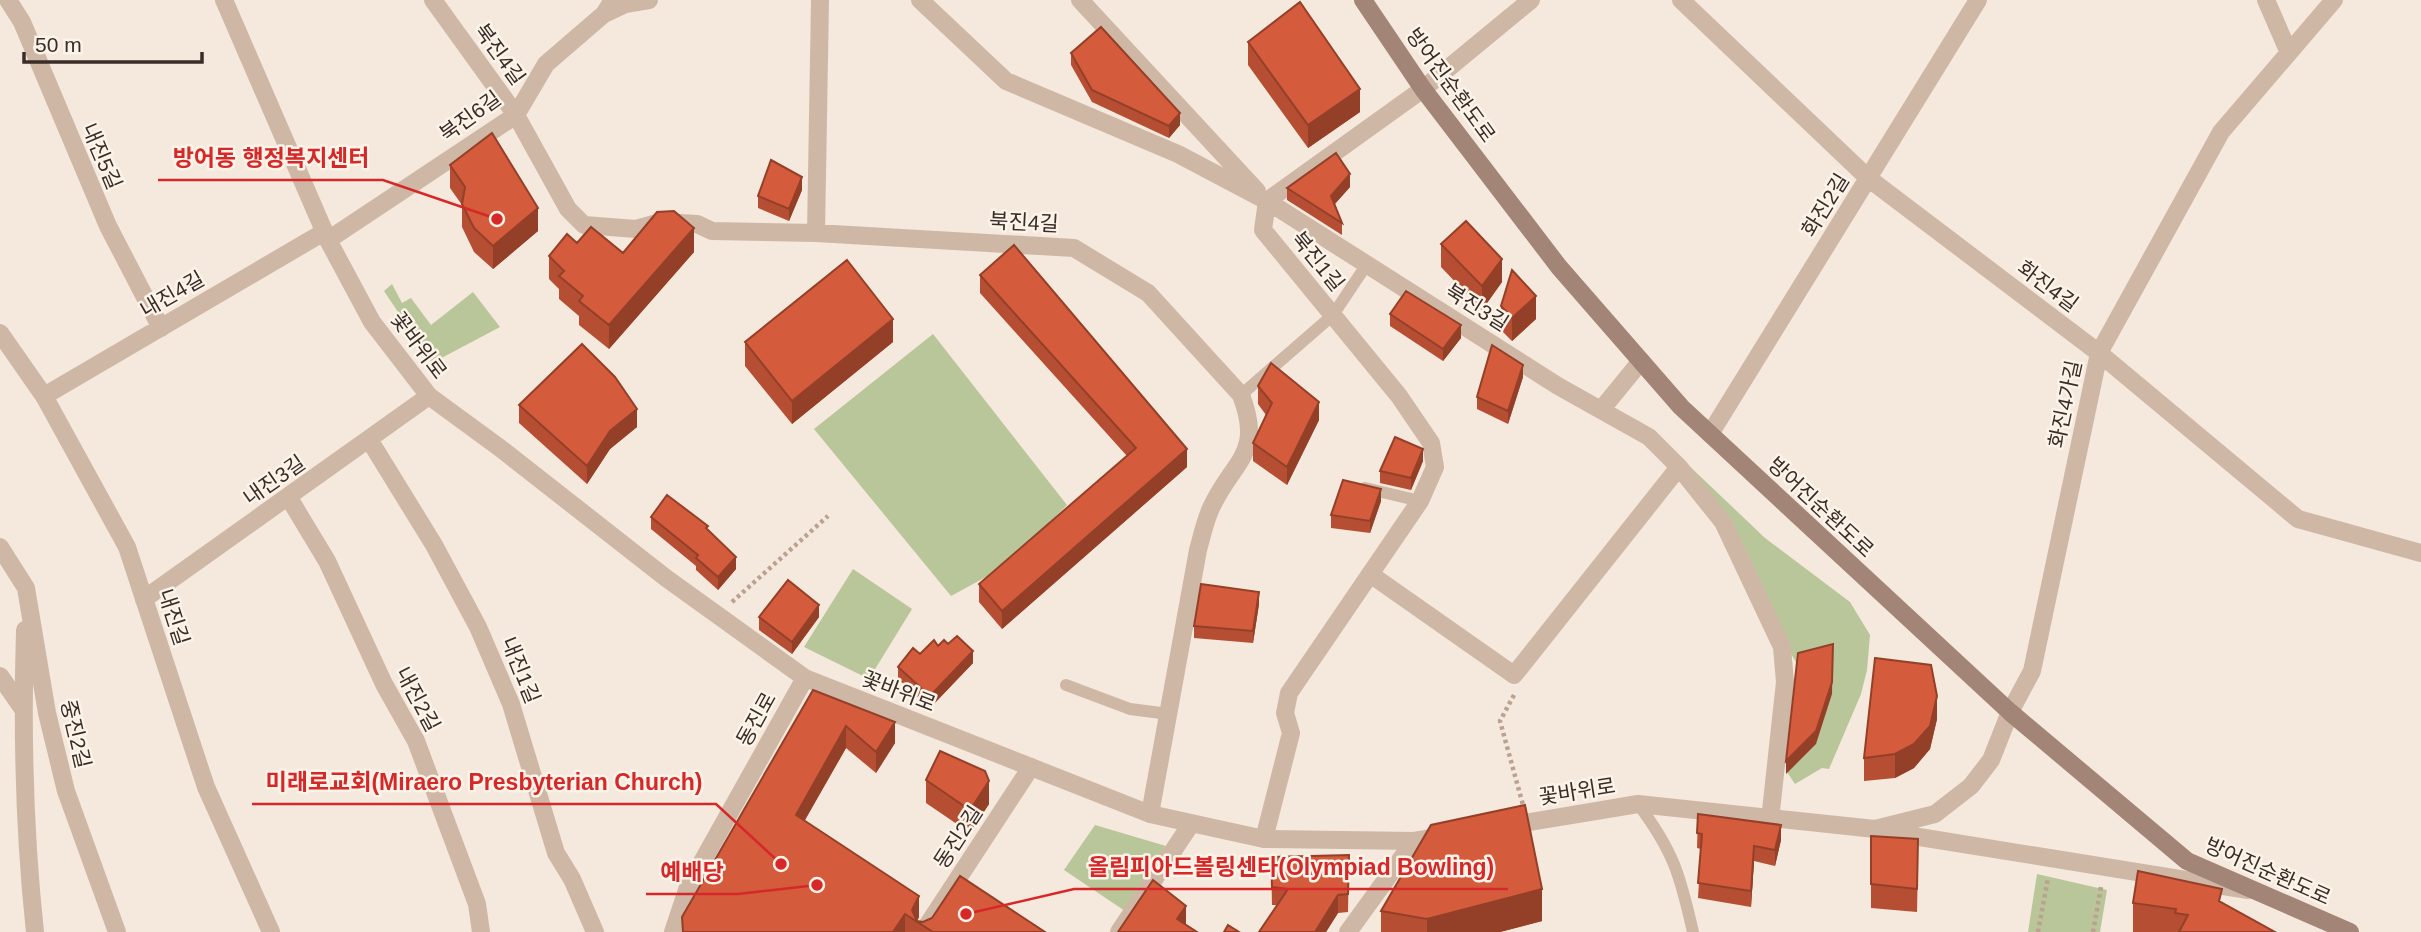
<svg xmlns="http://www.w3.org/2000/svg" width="2421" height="932" viewBox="0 0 2421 932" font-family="Arial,'Noto Sans KR',sans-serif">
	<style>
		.green { fill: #b9c69a }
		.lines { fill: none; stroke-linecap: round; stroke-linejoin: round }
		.path { stroke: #bba190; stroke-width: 4.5; stroke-dasharray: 3.5 3.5; stroke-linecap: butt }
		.service { stroke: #cfb7a6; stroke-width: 12 }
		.minor { stroke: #cfb7a6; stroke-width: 18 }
		.tertiary { stroke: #cfb7a6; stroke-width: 18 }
		.secondary { stroke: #a38577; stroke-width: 18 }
		.wall { fill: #b64e33 }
		.shaded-wall { fill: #944029 }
		.building { fill: #d45b3b; stroke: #944029; stroke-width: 2 }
		.labels { text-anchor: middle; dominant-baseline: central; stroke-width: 5; stroke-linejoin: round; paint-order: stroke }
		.street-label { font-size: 21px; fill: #3a2d28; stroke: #fcf3e9 }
		.leader { fill: none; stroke: #d62828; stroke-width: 2.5 }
		.callout-dot { fill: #d62828; stroke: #fcf3e9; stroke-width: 2.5 }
		.callout-label { font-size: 23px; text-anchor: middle; font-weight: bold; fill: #d62828; stroke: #fcf3e9; stroke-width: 5; stroke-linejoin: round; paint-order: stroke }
	</style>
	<rect width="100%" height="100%" fill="#f5e8dc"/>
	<!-- green -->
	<path class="green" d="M392,284L402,303L411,298L431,325L473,292L500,327L432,363L384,291Z
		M933,334L1067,505L1006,566L951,596L814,429Z
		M1682,459L1765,538L1850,602L1870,635L1867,670L1861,694L1829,769L1822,768L1795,784L1787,772L1786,757L1796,764L1798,666Z
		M853,569L912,609L869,679L804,647Z
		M1095,825L1166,846L1125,911L1064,870Z
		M2037,874L2107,890L2100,932H2028Z"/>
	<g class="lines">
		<!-- path -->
		<path class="path" d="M732,602L828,516
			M1514,695L1500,721L1523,805
			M2038,932L2048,878
			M2093,932L2101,887"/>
		<!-- service -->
		<path class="service" d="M1241,395L1333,315L1367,264
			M1365,488L1420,501
			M1066,685L1130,709L1169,714
			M1638,804C1674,852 1680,875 1693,932"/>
		<!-- minor -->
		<path class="minor" d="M8,0L22,22L108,226L161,328
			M433,0L516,115L568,209L584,225L636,229L661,222L697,224L712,231L816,233L1074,248L1148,293L1241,395C1264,455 1233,460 1211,508C1205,521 1202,536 1198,550L1150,814
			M920,0L1006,81L1178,154L1267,201L1558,386L1649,437L1679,467L1723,522L1782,647L1785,682L1770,820
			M1080,0L1257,191
			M1681,0L1868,178L2099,353L2298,519L2421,553
			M2266,0L2289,53
			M604,14L625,4L649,0
			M1267,201L1423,89L1531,0
			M816,233L820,0
			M328,240L516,115L546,64L604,14L613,0
			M44,396L324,232
			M1601,410L1641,361
			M1710,434L1978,0
			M370,441L434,545L478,627L511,704L556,853L572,879L595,932
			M289,498L327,561L384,684L416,741L477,904L481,932
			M0,547L26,588L47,713L66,791L117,932
			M1370,574L1514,675L1679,467
			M144,599L429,396
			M25,630C22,731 24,831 35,932
			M0,676L23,709
			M2010,712L2032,671L2099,353L2221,132L2334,0
			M1264,839L1291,733L1285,713L1289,693L1420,501L1435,467L1431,443L1399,396L1263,230L1267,201
			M923,932L1031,767
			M1119,932L1191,824
			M1348,932L1414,841"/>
		<!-- tertiary -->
		<path class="tertiary" d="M224,0L328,240L372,322L429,396L500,448L666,578L805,678L1150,814L1264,839L1414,841L1444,836
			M0,333L44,396L127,547L206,787L271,932
			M1506,826L1638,804L1875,829L1935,814L1971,786L1991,760L2010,712
			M1882,831L2248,890
			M673,932L688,887L805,678"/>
		<!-- secondary -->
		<path class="secondary" d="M1363,0L1423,89L1559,267L1681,407L2010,712L2187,861L2350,932"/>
	</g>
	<!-- wall -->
	<path class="wall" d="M1248,42L1360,112L1308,148L1248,65Z
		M1071,53L1180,125L1169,138L1092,102L1071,65Z
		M450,165L538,231L493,269L474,252L462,227V205L450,188Z
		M1350,187L1335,204L1342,223V235L1287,200V188Z
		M802,190L789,221L758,208V196Z
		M577,243L623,253L694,252L609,349L579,325V316L559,299V289L549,279V256Z
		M1441,244L1502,282L1482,310L1441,267Z
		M980,275L1187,467L1002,629L979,602V584L1127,456L980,293Z
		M1501,306L1536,319L1512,341L1501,330Z
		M1390,314L1461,338L1443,361L1390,326Z
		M745,342H893L792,424L745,366Z
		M1523,377L1508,424L1477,409V397Z
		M1258,386L1319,420L1287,485L1253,461V443L1266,415L1258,404Z
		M519,405L637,427L610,449L587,484L519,423Z
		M1423,461L1411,490L1380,483V471Z
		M1381,501L1370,533L1331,528V515Z
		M651,517L708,530L736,569L718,590L696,570V566L651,529Z
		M1259,604L1253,643L1194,638V626Z
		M759,617H819L792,654L759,630Z
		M938,646L973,663L930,708L898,679V667L920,654Z
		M813,690L895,743L876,773L846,748L804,821L919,917L917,921L923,922L1045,932H682V917Z
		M1937,719L1930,749L1914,768L1895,778L1864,781V758Z
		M926,780L989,804L970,833L926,803Z
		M1698,814L1781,840L1775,866L1754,861L1751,907L1698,898L1701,849L1697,848Z
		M1871,836L1918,862L1917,912L1871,908Z
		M1349,855L1348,912L1338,913L1326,932H1259L1277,905H1272L1271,857Z
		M2133,903H2222L2275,932H2133Z
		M1381,911L1542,921L1500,932H1381Z"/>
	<!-- shaded-wall -->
	<path class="shaded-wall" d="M1360,89V112L1308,148V125Z
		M1180,113V125L1169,138V126Z
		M1350,174V187L1331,208V196Z
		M802,177V190L789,221V209Z
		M538,208V231L493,269V246Z
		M694,228V252L609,349V325Z
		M1502,259V282L1482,310V286Z
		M1536,296V319L1512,341V318Z
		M893,319V342L792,424V401Z
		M1461,325V338L1443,361V349Z
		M1523,365V377L1508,424V411Z
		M1319,402V420L1287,485V467Z
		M637,409V427L610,449L587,484V466L610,431Z
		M1187,449V467L1002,629V611Z
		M1423,449V461L1411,490V478Z
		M1381,489V501L1370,533V521Z
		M736,557V569L718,590V577Z
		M1259,592V604L1253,643V631Z
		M819,605V617L792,654V642Z
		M1833,644L1832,694L1816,744L1786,774V761Z
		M973,651V663L930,708V696Z
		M1937,696V719L1930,749L1914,768L1895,778V754Z
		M895,722V743L876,773V752Z
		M846,726V748L796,836V815Z
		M989,781V804L970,833V810Z
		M1781,825V840L1775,866V850Z
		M1754,846V861L1751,907V891Z
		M1542,889V921L1500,932H1427V919Z
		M1338,895V913L1326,932H1315Z
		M919,896V917L917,921L912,910Z
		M1186,906V927L1177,919Z
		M905,914V932H893Z"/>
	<!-- building -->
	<path class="building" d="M1300,2L1360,89L1308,125L1248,42Z
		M1101,27L1180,113L1169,126L1092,90L1071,53Z
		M492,133L538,208L493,246L474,228L462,204L465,187L450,165Z
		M1336,153L1350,174L1331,196L1342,223L1287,188Z
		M771,160L802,177L789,209L758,196Z
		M674,211L694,228L609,325L579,301L583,296L559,276L564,271L549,256L567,234L577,243L591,227L623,253L657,212Z
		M1466,221L1502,259L1482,286L1441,244Z
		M1014,245L1187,449L1002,611L979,584L1136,448L980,275Z
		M847,260L893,319L792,401L745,342Z
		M1512,270L1536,296L1512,318L1501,306Z
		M1406,291L1461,325L1443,349L1390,314Z
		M582,344L615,377L637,409L610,431L587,466L519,405Z
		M1492,345L1523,365L1508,411L1477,397Z
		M1271,363L1319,402L1287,467L1253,443L1272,403L1258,386Z
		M1395,437L1423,449L1411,478L1380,471Z
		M1343,480L1381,489L1370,521L1331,515Z
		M667,495L708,526L706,528L736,557L718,577L696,558L698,555L651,517Z
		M788,580L819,605L792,642L759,617Z
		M1201,584L1259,592L1253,631L1194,626Z
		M957,636L973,651L930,696L898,667L913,648L920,654L934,640L938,646L944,640L948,644Z
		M1833,644L1832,682L1816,731L1786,761L1798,653Z
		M1875,658L1931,665L1937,696L1930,726L1914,744L1895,754L1864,758Z
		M813,690L895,722L876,752L846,726L796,815L919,896L912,910L917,921L923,922L932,918L960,876L1045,932H933L905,914L893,932H683L682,917Z
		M940,751L985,771L989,781L970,810L926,780Z
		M1525,805L1542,889L1427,919L1381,911L1431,825Z
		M1698,814L1781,825L1775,850L1754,846L1751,891L1698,883L1702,834L1697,833Z
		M1871,836L1918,839L1917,889L1871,884Z
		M1349,855L1348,894L1338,895L1315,932H1259L1288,889L1272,887L1271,857Z
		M2138,871L2222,889L2219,901L2275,932H2179L2188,915L2175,913L2176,909L2133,903Z
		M1153,880L1186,906L1177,919L1197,932H1118Z
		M1228,925L1239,932H1224Z"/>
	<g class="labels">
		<!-- street labels -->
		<g class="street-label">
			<text transform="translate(500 54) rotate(54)">북진4길</text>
			<text transform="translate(1451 85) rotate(54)">방어진순환도로</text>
			<text transform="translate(470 116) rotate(-36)">북진6길</text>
			<text transform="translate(102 156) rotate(67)">내진5길</text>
			<text transform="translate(1825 205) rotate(-58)">화진2길</text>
			<text transform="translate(1024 222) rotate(3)">북진4길</text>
			<text transform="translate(1318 261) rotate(51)">북진1길</text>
			<text transform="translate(2048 286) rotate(37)">화진4길</text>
			<text transform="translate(172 294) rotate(-30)">내진4길</text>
			<text transform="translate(1477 307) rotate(32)">북진3길</text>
			<text transform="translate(419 345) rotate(53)">꽃바위로</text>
			<text transform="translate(2065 404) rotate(-78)">화진4가길</text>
			<text transform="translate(274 480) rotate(-35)">내진3길</text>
			<text transform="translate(1821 507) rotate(43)">방어진순환도로</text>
			<text transform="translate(174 617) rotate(72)">내진길</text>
			<text transform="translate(521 670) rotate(68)">내진1길</text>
			<text transform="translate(899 691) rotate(21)">꽃바위로</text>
			<text transform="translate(418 699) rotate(62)">내진2길</text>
			<text transform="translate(756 719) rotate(-61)">동진로</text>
			<text transform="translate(76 734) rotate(77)">중진2길</text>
			<text transform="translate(1577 791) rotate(-9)">꽃바위로</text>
			<text transform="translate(958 837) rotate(-57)">동진2길</text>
			<text transform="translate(2268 871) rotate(24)">방어진순환도로</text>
		</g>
	</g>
	<!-- callouts -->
	<path class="leader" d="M497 219L383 180H158M781 864L716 804H252M966 914L1074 889H1508M817 885L738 894H646"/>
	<g class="callout-dot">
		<circle cx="497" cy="219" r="7"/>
		<circle cx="781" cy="864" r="7"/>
		<circle cx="966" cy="914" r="7"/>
		<circle cx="817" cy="885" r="7"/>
	</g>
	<g class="callout-label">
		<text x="271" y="166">방어동 행정복지센터</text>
		<text x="484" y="790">미래로교회(Miraero Presbyterian Church)</text>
		<text x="1291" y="875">올림피아드볼링센타(Olympiad Bowling)</text>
		<text x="692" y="880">예배당</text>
	</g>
	<!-- scale -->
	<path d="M24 52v10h178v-10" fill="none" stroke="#3a2d28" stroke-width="3.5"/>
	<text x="35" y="52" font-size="21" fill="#3a2d28" stroke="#fcf3e9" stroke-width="5" paint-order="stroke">50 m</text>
</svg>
